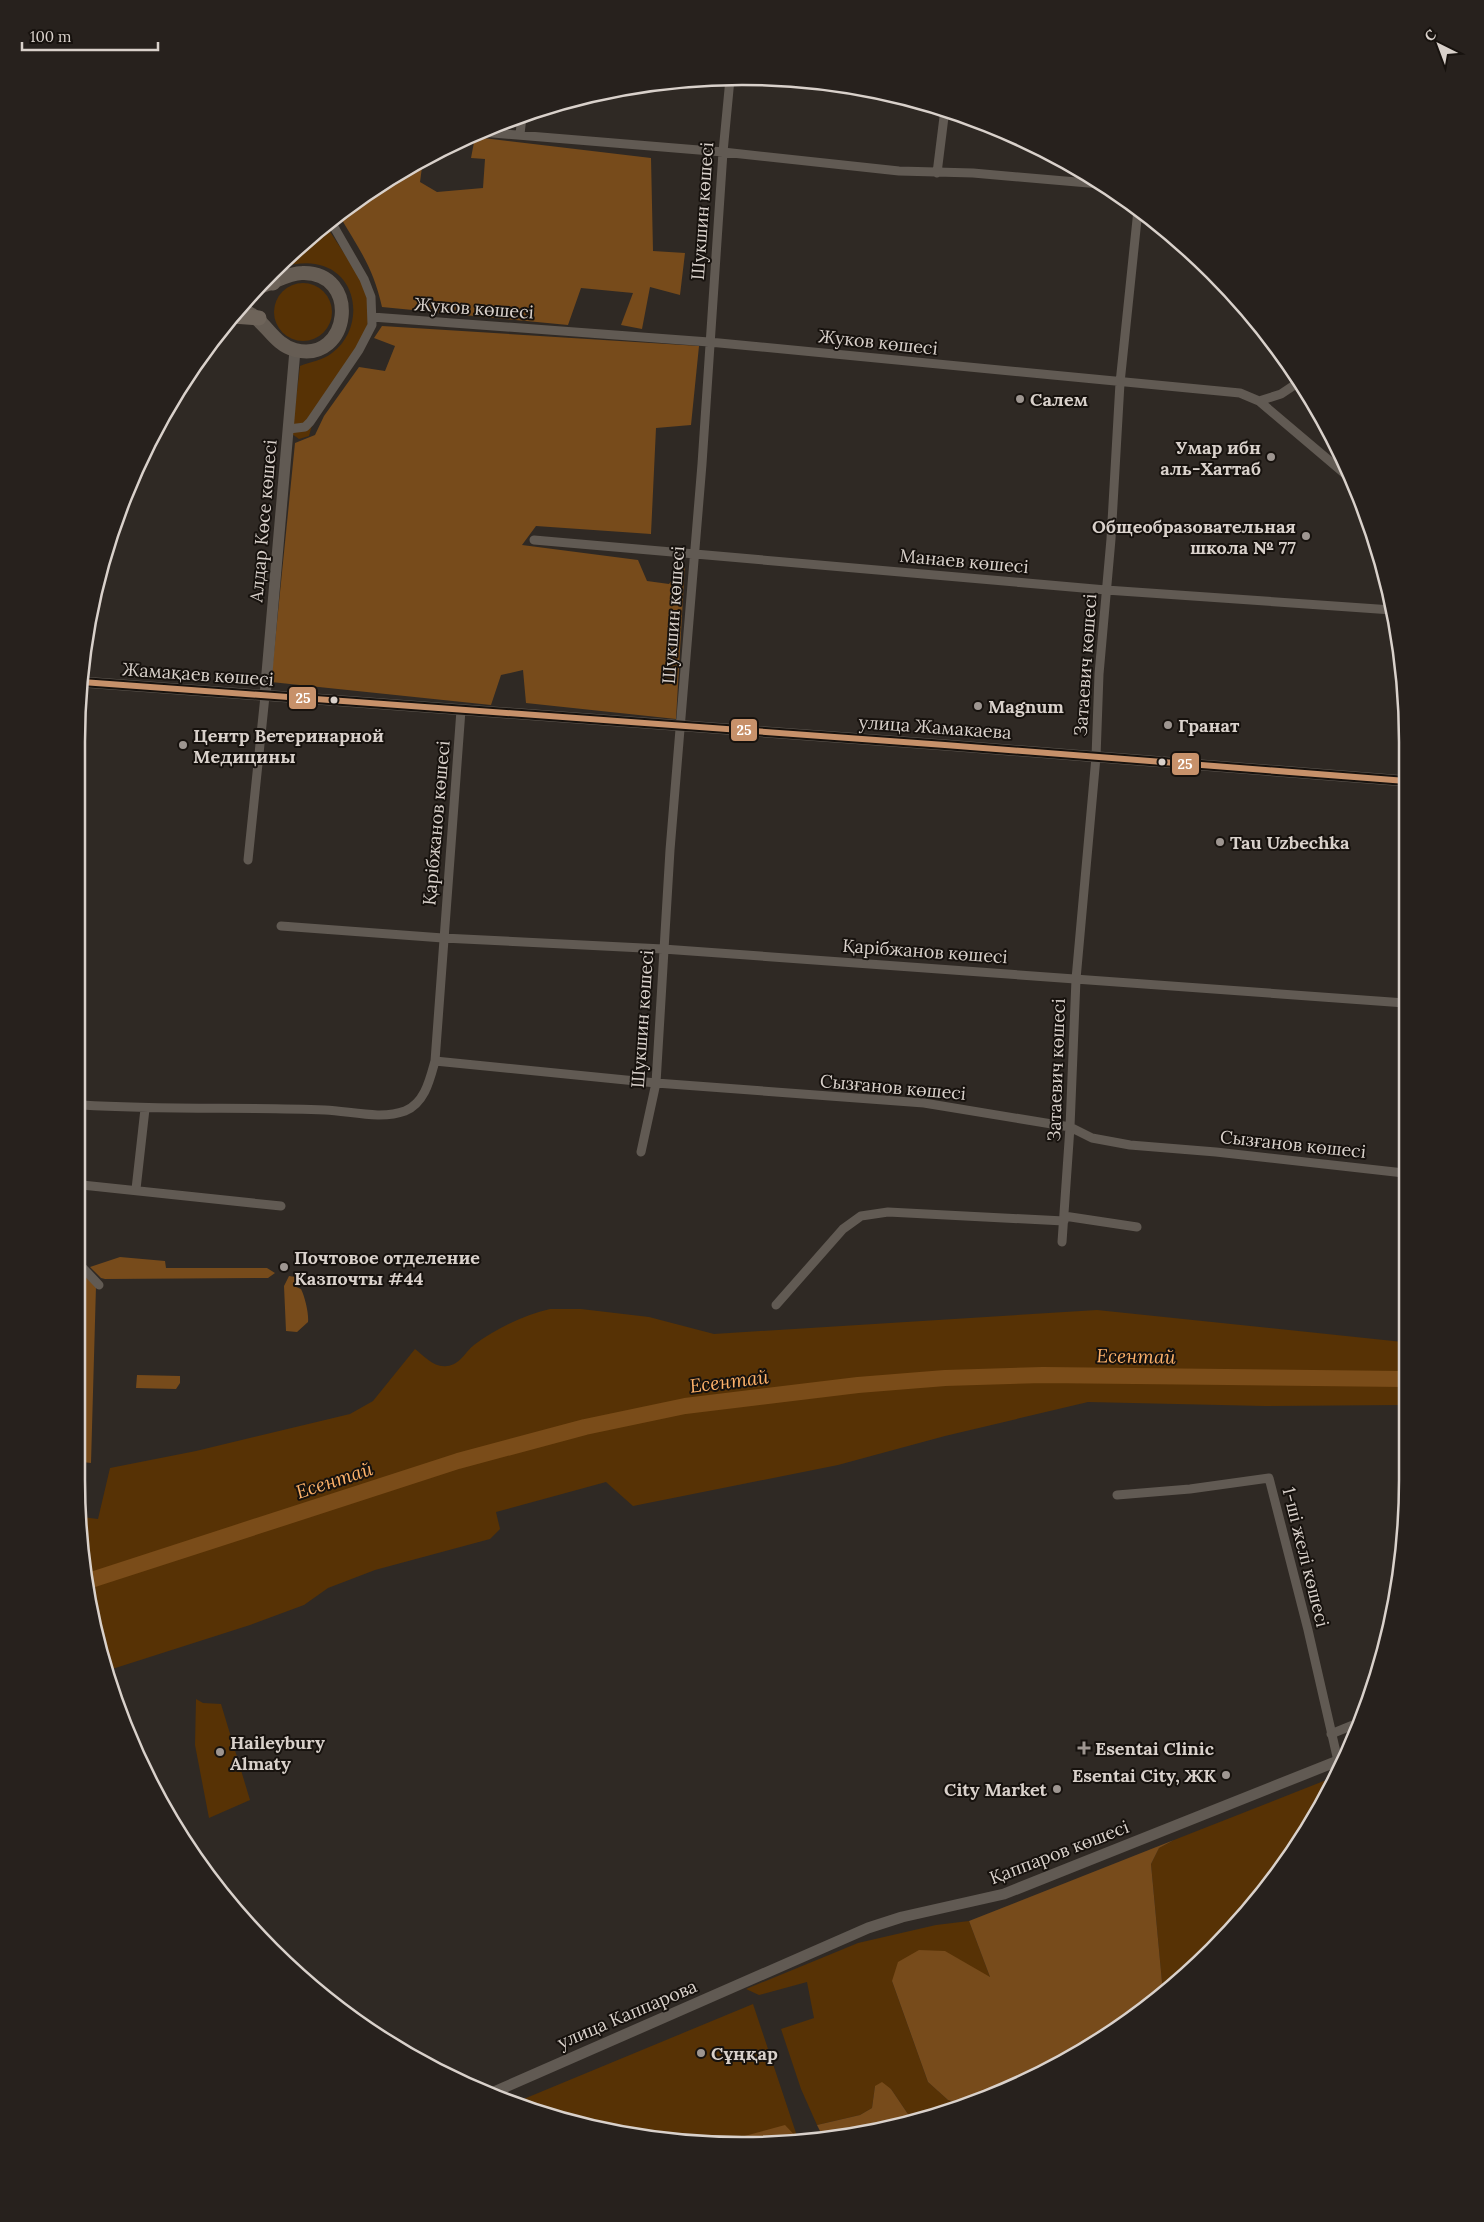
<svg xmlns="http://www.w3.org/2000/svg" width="1484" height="2222" viewBox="0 0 1484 2222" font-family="Lora,serif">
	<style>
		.green { fill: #573205 }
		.forest { fill: #774b1b }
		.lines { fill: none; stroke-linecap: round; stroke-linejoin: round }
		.river { stroke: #7a4c19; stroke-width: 16 }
		.minor { stroke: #615a53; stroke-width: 9 }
		.tertiary { stroke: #615a53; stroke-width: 11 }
		.secondary { stroke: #665d54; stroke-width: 14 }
		.primary { stroke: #6e645a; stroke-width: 15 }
		.bus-1-casing { stroke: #17120e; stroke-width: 10 }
		.bus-1 { stroke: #c7916a; stroke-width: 6 }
		.poi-dot { fill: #9e9691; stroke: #17120e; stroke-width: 2 }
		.bus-dot { fill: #d9d1cb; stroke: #17120e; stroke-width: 2 }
		.labels { text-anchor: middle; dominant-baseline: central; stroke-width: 4; stroke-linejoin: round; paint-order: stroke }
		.street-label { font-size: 18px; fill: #d9d1cb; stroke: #17120e }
		.poi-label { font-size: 18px; font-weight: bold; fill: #d9d1cb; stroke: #17120e; text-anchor: start }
		.water-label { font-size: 19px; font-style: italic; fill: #feb26a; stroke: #17120e }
		.rim { fill: none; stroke: #d9d1cb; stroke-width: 2.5 }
		.line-badge { stroke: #17120e; stroke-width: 2 }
		.badge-label { font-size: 14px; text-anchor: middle; font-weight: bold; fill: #fff }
	</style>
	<rect width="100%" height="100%" fill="#2f2924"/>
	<!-- green -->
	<path class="green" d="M325,224C340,248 361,275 369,301C377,334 330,386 316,414C313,421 311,429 309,436L299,439L292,434L300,366C310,362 323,360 332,353C365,329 360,271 315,264C304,262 292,265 281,266L294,254H304L305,244Z
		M274 312a29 29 0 1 1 58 0a29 29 0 1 1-58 0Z
		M550,1309H581L649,1317L714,1334L1097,1310L1403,1342V1405L1264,1406L1088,1402L945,1436L838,1465L633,1506L606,1482L496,1512L500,1529L490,1539L375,1570L328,1588L304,1605L250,1625L106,1671L82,1567V1517L98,1519L110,1468L196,1451L350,1414L373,1401L415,1349C424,1356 434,1368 447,1366C460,1365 465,1352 474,1345C495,1329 524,1315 550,1309Z
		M196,1699L203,1703L221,1704L250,1800L209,1818L195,1745Z
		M1339,1775L1242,1919L1181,1981L1163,1993L1151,1864L1159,1848L1174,1840Z
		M969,1921L990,1977L892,1981L928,2082L948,2100L961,2104L914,2123L891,2089L875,2086L872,2108L860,2115L817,2125L801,2089L781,2029L814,2018L807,1982L759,1995L746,1989L858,1943L936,1925Z
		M753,2004L799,2142L786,2144H699L612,2133L514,2103Z"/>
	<!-- forest -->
	<path class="forest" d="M475,137L651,158L653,251L685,253L680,295L650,287L642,329L621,325L633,293L581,288L568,325L382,307C373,266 358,248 338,213L396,177L408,178L409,169L423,160L420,182L437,192L483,188L485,159L471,158Z
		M382,326L699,346L691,425L656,428L651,534L536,526L522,545L638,560L647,581L669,584L685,563L676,719L526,703L523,670L501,675L491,705L271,682L295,443L315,435L324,416L359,367L385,371L395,346L374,338Z
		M120,1257L165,1261L166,1268H267L275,1273L268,1278L105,1279L101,1278L90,1267Z
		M82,1274L96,1286L91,1463L82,1462Z
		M289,1276L295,1277L296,1287L301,1289C305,1297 309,1314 308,1322L297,1332L286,1331L284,1286Z
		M137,1375L180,1376V1383L176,1389L136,1388Z
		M1174,1840L1159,1848L1151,1864L1163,1993L1075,2056L961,2104L948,2100L928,2082L892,1981L898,1962L919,1950L945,1951L990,1977L969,1921Z
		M882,2082L891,2089L914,2123L809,2141L821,2133L817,2125L860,2115L872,2108L875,2086Z
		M785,2125L801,2142L786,2144H725L726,2141Z"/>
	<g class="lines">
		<!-- river -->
		<path class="river" d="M85,1582L458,1461L585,1427L685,1406L858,1385L945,1378L1043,1375L1403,1379"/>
		<!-- minor -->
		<path class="minor" d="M481,132L723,152L899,171L973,173L1100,184
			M520,134L522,117
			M937,173L945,109
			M372,317L709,342L1240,393L1259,401L1351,479
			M1259,401L1281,394L1299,382
			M289,429L305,427L310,422L359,350L372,325L371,297L364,279L330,220
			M534,540L1106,590L1392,610
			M248,860L265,696
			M281,926L443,938L663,949L1405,1003
			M435,1061L656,1083L924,1103L1070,1127L1092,1138L1130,1145L1216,1152L1404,1173
			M82,1105C163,1110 244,1107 325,1110C350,1111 381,1120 405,1111C425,1103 430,1079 435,1061L461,710
			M641,1152L656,1083L670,850L702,464L723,152L730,79
			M82,1185L281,1206
			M136,1189L145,1109
			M1064,1216L1137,1227
			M1062,1242L1070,1127L1076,979L1096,757L1099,674L1111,539L1120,383L1138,210
			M82,1267L99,1285
			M776,1305L843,1229L861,1216L888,1212L1064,1221
			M1117,1495L1190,1489L1269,1478L1308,1630L1338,1761
			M1331,1734L1358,1723"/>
		<!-- tertiary -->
		<path class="tertiary" d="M82,682L945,745L1406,781
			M265,696L295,350
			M487,2095L868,1928L902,1917L1004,1894L1345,1758"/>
		<!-- secondary -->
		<path class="secondary" d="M238,308C265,316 271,344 295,350C351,364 361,271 302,273C289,273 275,282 262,286"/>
		<!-- primary -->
		<path class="primary" d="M264,282L273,283
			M233,316L259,318"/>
		<defs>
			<path id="bus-1" d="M82,682L945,745L1406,781"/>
		</defs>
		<!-- bus-1 casing -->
		<use href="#bus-1" class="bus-1-casing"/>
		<!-- bus-1 -->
		<use href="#bus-1" class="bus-1"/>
	</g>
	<!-- markers -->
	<g class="poi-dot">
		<circle cx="1020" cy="399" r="5"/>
		<circle cx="1271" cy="457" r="5"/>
		<circle cx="1306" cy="536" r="5"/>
		<circle cx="978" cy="706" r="5"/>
		<circle cx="1168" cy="725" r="5"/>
		<circle cx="183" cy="745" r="5"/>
		<circle cx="1220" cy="842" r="5"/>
		<circle cx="284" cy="1267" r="5"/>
		<path d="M1081.5 1740.5h5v5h5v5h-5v5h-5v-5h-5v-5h5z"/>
		<circle cx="220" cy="1752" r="5"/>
		<circle cx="1226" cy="1775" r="5"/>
		<circle cx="1057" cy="1789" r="5"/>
		<circle cx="701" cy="2053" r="5"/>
	</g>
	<g class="bus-dot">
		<circle cx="334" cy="700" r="4.5"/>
		<circle cx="1162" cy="762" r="4.5"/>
	</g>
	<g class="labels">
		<!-- street labels -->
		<g class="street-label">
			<text transform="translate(702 211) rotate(-86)">Шукшин көшесі</text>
			<text transform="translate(474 308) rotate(4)">Жуков көшесі</text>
			<text transform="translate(878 342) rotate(6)">Жуков көшесі</text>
			<text transform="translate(263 521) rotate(-85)">Алдар Көсе көшесі</text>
			<text transform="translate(964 561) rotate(5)">Манаев көшесі</text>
			<text transform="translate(673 615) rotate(-86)">Шукшин көшесі</text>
			<text transform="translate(1085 665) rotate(-86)">Затаевич көшесі</text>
			<text transform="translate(198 674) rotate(4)">Жамақаев көшесі</text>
			<text transform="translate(935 727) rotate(4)">улица Жамакаева</text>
			<text transform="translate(436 823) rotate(-85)">Қарібжанов көшесі</text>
			<text transform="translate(925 951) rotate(4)">Қарібжанов көшесі</text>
			<text transform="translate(642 1019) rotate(-86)">Шукшин көшесі</text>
			<text transform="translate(1056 1070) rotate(-88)">Затаевич көшесі</text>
			<text transform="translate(893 1087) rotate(5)">Сызғанов көшесі</text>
			<text transform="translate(1293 1144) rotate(6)">Сызғанов көшесі</text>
			<text transform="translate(1306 1557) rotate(76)">1-ші желі көшесі</text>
			<text transform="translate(1059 1852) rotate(-21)">Қаппаров көшесі</text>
			<text transform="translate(627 2014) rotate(-23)">улица Каппарова</text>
		</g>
		<!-- poi labels -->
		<g class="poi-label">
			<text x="1030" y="399">Салем</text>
			<text x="1261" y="447" text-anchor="end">Умар ибн<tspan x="1261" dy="21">аль-Хаттаб</tspan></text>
			<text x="1296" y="526" text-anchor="end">Общеобразовательная<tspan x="1296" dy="21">школа № 77</tspan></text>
			<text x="988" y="706">Magnum</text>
			<text x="1178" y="725">Гранат</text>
			<text x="193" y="735">Центр Ветеринарной<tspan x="193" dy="21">Медицины</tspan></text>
			<text x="1230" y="842">Tau Uzbechka</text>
			<text x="294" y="1257">Почтовое отделение<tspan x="294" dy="21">Казпочты #44</tspan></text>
			<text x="230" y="1742">Haileybury<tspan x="230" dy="21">Almaty</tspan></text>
			<text x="1095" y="1748">Esentai Clinic</text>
			<text x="1216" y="1775" text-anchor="end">Esentai City, ЖК</text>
			<text x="1047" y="1789" text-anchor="end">City Market</text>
			<text x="711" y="2053">Сұңқар</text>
		</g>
		<!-- water labels -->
		<g class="water-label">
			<text transform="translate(1136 1356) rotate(1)">Есентай</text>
			<text transform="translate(729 1381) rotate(-7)">Есентай</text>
			<text transform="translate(334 1480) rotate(-18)">Есентай</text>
		</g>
	</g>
	<!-- crop -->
	<path d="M0 0H1484V2222H0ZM742 85H742A657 657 0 0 1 1399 742V1480A657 657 0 0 1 742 2137H742A657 657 0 0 1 85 1480V742A657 657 0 0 1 742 85Z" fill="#27211d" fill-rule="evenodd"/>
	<path class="rim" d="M742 85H742A657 657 0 0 1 1399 742V1480A657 657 0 0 1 742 2137H742A657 657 0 0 1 85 1480V742A657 657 0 0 1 742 85Z"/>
	<g class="line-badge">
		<rect x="288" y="686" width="29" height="24" rx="5" fill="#c7916a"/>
		<rect x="730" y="718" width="28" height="24" rx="5" fill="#c7916a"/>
		<rect x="1171" y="752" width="29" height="24" rx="5" fill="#c7916a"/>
	</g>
	<g class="badge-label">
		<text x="303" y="703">25</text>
		<text x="744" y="735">25</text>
		<text x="1185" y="769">25</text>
	</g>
	<!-- north arrow -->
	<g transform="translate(1439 45) rotate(318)" stroke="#17120e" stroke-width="4" paint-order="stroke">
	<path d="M0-4L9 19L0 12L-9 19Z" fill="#d9d1cb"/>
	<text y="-8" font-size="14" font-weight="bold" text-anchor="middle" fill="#d9d1cb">С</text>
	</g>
	<!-- scale -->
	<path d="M22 42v8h136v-8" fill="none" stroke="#d9d1cb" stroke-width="2.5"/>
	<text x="30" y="42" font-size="15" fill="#d9d1cb" stroke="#17120e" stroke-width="4" paint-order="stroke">100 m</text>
</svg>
